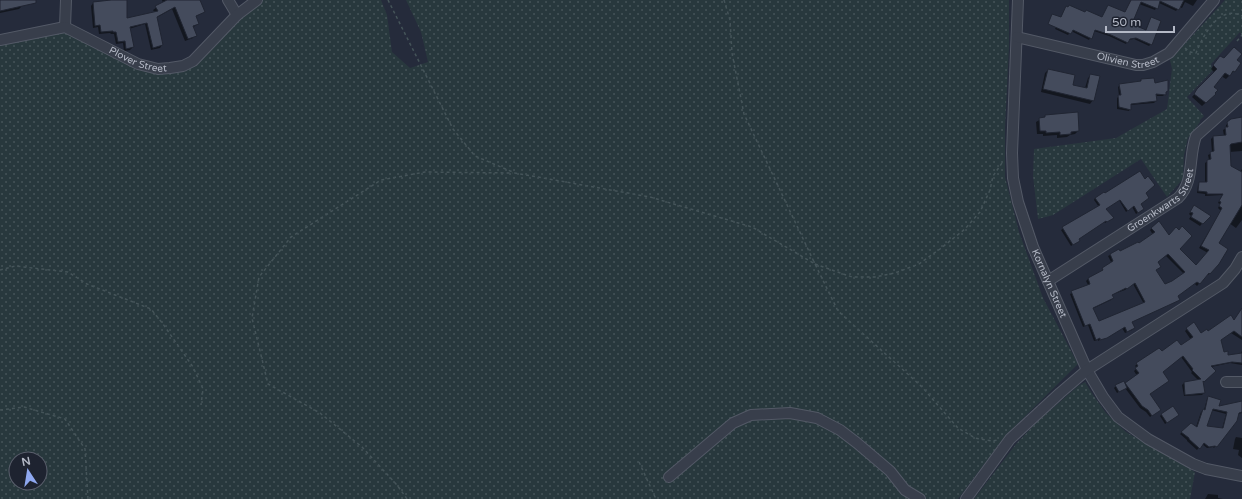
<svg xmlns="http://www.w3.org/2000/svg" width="1242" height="499" viewBox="0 0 1242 499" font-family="'Varela Round',sans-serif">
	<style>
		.grass { fill: url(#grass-dots); fill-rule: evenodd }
		.shadow { fill: #0007; fill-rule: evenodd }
		.building { fill: #444b5c; stroke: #202532; fill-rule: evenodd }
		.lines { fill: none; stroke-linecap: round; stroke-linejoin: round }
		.minor-casing { stroke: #535966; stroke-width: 12 }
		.path { stroke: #455459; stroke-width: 1.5; stroke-dasharray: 3 3; stroke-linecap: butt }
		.minor { stroke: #383e4b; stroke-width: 10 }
		.labels { text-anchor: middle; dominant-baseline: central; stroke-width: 3.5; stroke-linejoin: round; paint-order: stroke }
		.street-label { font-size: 10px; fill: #b4b9c6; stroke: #1e2330 }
	</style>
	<defs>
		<pattern id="grass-dots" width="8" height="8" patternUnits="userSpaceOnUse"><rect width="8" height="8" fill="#28383d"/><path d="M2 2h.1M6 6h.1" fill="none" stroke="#455358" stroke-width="1.8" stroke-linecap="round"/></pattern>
	</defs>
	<rect width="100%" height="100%" fill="#252b3b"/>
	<!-- grass -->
	<path class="grass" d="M257,0H381L387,15L392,52L410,68L428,62L421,32L406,0H1009V47L1005,127V177L1019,232L1043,298L1078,364L1006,435L958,499H0V40L65,27L138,64L183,66ZM16,459H40V483H16Z
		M1225,0H1242V36L1240,32L1211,64L1213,70L1187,97L1204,116L1200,120V122L1188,138L1184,155L1183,179L1167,197L1141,159L1053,215L1038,219L1033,176L1034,149L1116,138L1167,109L1172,69L1170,60Z
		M1085,382L1093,395L1106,413L1126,432L1195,472L1190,499H974L1016,444L1037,422L1078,386Z"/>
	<!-- shadow -->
	<path class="shadow" d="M0,0H23L22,6L19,9L0,13Z
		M109,0H126V20L155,13L153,10L163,3L162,0H199L204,12L195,17L198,24L192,28L195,35L193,38L185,41L172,9L156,18L162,45L160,48L151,50L145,24L129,29L133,47L130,50L124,51L123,43L116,44L114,34H111L110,33L99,34L98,27L93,28L91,6L93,3L109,2Z
		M1131,0H1197L1193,6L1185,2L1182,8L1179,7L1176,11L1159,3L1155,10L1139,4L1131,25L1145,31L1151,18V44L1149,46L1134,39L1128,40L1126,44L1109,36L1094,31L1089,40L1071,31L1068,35L1055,29L1066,7L1102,18L1125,13Z
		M1224,59L1235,60L1234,71L1226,79L1221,76L1212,87L1215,94L1202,106L1192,97L1214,72L1211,69L1217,61Z
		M1048,70L1071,86L1085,88L1088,78L1091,75L1093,100L1090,104L1041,92L1045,73Z
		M1141,80L1154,84L1165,94L1163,96H1155L1156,101L1154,103L1130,105V109L1129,111L1117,109V98L1119,96L1118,87L1120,85L1139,82Z
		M1046,116L1078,131L1075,134L1070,135L1067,137L1057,138V135L1043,136V134H1037L1036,122Z
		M1242,118V151L1229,152L1230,166L1240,172L1242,169V220L1236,228L1229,223L1217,244L1210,273L1208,275L1207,274L1197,286L1194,283L1177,296L1131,322L1134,328L1132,330L1125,333L1122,328L1098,341V340L1094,341L1088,325L1083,327L1070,294L1088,285L1086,281L1088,279L1101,272V271L1103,269L1112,264L1108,256L1110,255L1119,250L1120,253L1139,245L1153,235L1150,230L1158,223L1179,249L1196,267L1208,253L1199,248L1221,211L1218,208L1220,204L1218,203L1222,195L1205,196V194L1197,193L1198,185L1200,183H1205V163L1209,160L1208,155L1212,153L1211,139L1213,137L1224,136L1223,130L1226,128V125L1232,120ZM1166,256L1184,274L1173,282L1165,285L1155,270L1160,267L1157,262ZM1133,284L1144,304L1099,323L1092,309L1111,300L1113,298L1111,295L1125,290Z
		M1144,193L1139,204L1142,210L1136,214L1132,207L1126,212L1119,200L1105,209L1111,219L1105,223L1104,222L1078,239L1077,242L1071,246L1061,230L1099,207L1094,200L1095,198Z
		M1192,209L1209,216L1200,226L1189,219L1191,216L1189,214Z
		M1242,309V340L1231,333L1220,340L1223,353L1228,357L1240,355L1242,351V365L1230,363L1211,367L1214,371L1202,382L1204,393L1202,395L1184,396L1182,385L1184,383L1199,381L1191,373L1192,372L1181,357L1162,372L1149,394L1158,411L1150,417L1146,412L1140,408L1125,388L1117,393L1114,388L1116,386L1125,385L1137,376L1134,371L1137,368L1135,366L1137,364L1162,353L1181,347L1191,340L1185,331L1187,329L1201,334L1207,332L1234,321Z
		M1209,397L1218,407L1242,402V413L1238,414L1214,448L1213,447L1207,448L1202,444L1197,450L1187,441V440L1180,434L1191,424L1196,427L1201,412L1204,410L1207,399ZM1211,410L1226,414L1222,429L1206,427Z
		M1162,414L1175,417L1165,424L1160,416Z
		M1236,437L1242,438V458L1238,455L1239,450L1233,449L1235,439Z
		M1208,494L1218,495V498L1223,499H1205Z"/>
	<!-- building -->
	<path class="building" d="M0,0H36V3L0,11Z
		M111,0H127V18L158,11L155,6L167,0H200L205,12L196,16L199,24L193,26L197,36L188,39L175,7L157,17L163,45L153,48L147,23L130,27L134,47L126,49L125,41L118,42L116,32H113V31L101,32L100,25L95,26L93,2Z
		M1131,0H1184L1179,10L1160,1L1158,9L1141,2L1132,24L1146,30L1151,17L1161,21L1152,45L1136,38L1130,39L1128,43L1111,35L1095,30L1092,39L1073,30L1071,34L1048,24L1052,14L1061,17L1066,6L1068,7L1069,5L1085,12L1086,10L1102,17L1108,5L1125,12Z
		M1234,47L1242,54L1237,60L1241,63L1235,72L1233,71L1230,76L1225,73L1214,87L1218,90L1215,93L1216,94L1206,103L1194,94L1197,89L1217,69L1213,65L1220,56L1224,58Z
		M1048,69L1075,75L1073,85L1087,88L1090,74L1100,76L1094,101L1043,89Z
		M1154,78L1155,83L1168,80V91L1166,92V95L1156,94L1157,101L1131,104V110L1119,107L1118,95H1121L1119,84L1141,81V79Z
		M1078,112L1079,131L1071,132V134L1060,135V132L1046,133V131H1040L1039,118L1045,117V115Z
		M1242,117V142L1231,144L1230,145L1231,166L1242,172V205L1219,243L1228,249L1219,264L1210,274L1209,273L1200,284L1197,282L1178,296L1180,300L1132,322L1135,328L1127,332L1125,327L1107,338L1100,340V338L1096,340L1090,324L1085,326L1071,291L1090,284L1088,278L1103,270L1102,268L1113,261L1110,254L1119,249L1120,251L1138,242L1139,243L1155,232L1151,228L1159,221L1169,235L1176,227L1179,230L1182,226L1192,236L1180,249L1196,265L1209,250L1201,246L1222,208L1219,206L1221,202L1219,201L1223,194H1207V192L1198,191L1199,182H1207V160L1211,159L1210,152L1214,151L1213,136L1226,135L1225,127H1228L1227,122L1231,119ZM1168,254L1185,272L1172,281L1165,284L1156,270L1161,267L1158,262ZM1135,283L1145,302L1099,321L1093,308L1114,298L1112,295L1126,288L1127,289Z
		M1140,171L1145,179L1148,176L1155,185L1146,193L1149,198L1141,204L1144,209L1138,213L1134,206L1128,211L1120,200L1106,209L1114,218L1107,222L1106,221L1079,239L1080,241L1073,245L1062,227L1100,205L1095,198L1104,192L1105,193Z
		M1194,205L1211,216L1203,224L1191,217L1193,213L1190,212Z
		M1242,308V337L1234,331L1221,340L1224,352L1228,351V355L1242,353V363L1232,362L1211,366L1216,371L1204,382L1203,381L1205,393L1185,395L1184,382L1201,379L1192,370L1193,369L1183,356L1163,372L1169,381L1150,394L1161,410L1152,416L1148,410L1142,406L1125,383L1139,373L1135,368L1138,366L1136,363L1159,348L1162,351L1177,340L1181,345L1193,337L1186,328L1194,322L1201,333L1207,329L1208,331L1231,315L1234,320Z
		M1124,381L1127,388L1119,392L1115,385Z
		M1208,396L1221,400L1219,406L1242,401V412L1239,413L1237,421L1217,447L1215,446L1209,447L1204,443L1200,449L1189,439V438L1181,432L1191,423L1197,427L1203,409L1205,410ZM1213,409L1227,412L1223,428L1207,426Z
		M1173,406L1179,415L1167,423L1161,414Z"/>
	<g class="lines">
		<defs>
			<g id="minor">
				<path d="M228,0L237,15"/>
				<path id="s1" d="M1018,0L1012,153L1013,178L1018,202L1033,247L1087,370L1103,397L1118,417L1148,439L1193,464L1206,469L1242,476"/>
				<path d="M65,27L66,0"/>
				<path id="s2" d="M1017,37L1136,65H1143L1153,62L1169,53L1214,0"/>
				<path id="s3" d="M0,40L65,27L138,64L158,69L170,68L183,66L193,61L237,15L257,0"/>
				<path id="s4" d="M1048,281L1178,198C1195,181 1188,157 1196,136L1242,95"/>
				<path d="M1226,382H1242"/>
				<path d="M669,477L733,423L751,415L790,413L817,418L840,430L857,443L890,471L905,490L920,499"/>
				<path d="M966,499L1010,439L1060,393L1087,370L1223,283L1235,269L1242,257"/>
			</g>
		</defs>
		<!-- minor casing -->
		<use href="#minor" class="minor-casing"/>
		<!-- path -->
		<path class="path" d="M388,0L453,129L475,156L515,173L650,197L752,227L815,264L838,311L922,387L958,428L975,438L992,441L998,440
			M724,0L730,20L732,53L744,114L815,264L852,277H875L895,273L919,264L940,249L965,229L980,212L990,190L993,176L1002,163
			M1237,41L1242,35
			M1185,48L1190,52L1196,53C1203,36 1219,4 1242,16
			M0,270L15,266L68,272L87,284L151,309L163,324L193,367L203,389L201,405
			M0,410L24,407L65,419L85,449L88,499
			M639,462L656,499
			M407,499L397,485L362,447L320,413L268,384L252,318L259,277L291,237L381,180L425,172L513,173"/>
		<!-- minor -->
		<use href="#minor" class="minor"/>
	</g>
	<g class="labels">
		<!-- street labels -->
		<g class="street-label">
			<text stroke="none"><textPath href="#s2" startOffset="114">Olivien Street</textPath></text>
			<text stroke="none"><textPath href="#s3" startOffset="147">Plover Street</textPath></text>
			<text stroke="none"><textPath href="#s4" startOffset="141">Groenkwarts Street</textPath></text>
			<text stroke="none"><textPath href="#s1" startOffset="290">Kornalyn Street</textPath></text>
		</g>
	</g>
	<!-- north arrow -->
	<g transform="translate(28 471) rotate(348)"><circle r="19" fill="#1e2330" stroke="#5a5f6c"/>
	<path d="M0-3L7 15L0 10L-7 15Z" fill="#8fa8f0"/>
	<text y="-6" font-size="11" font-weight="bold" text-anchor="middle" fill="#b4b9c6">N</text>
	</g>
	<!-- scale -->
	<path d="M1106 26v6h68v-6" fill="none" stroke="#b4b9c6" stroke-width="2"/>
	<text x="1112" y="26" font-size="12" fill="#b4b9c6" stroke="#1e2330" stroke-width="3" paint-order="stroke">50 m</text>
</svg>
